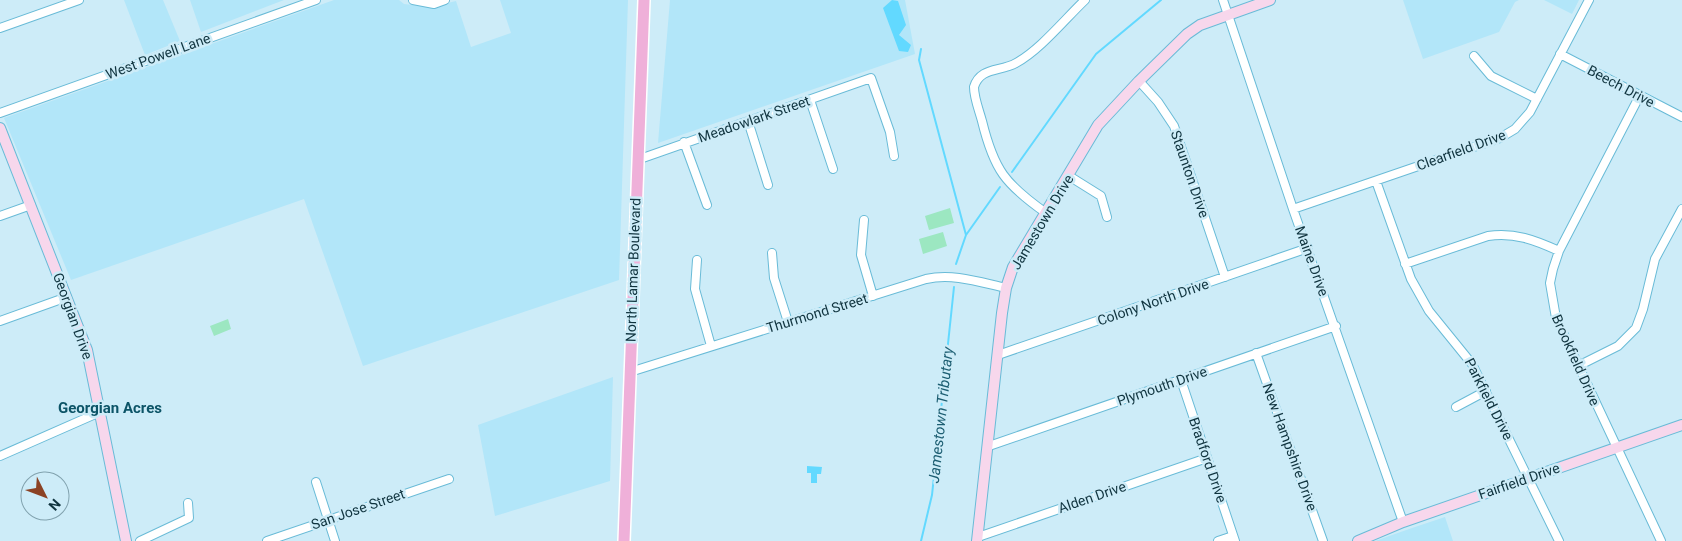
<svg xmlns="http://www.w3.org/2000/svg" width="1682" height="541" viewBox="0 0 1682 541" font-family="Roboto,sans-serif">
	<style>
		.built { fill: #b2e6f9 }
		.green { fill: #9ce7c1 }
		.water { fill: #62d9ff }
		.lines { fill: none; stroke-linecap: round; stroke-linejoin: round }
		.stream { stroke: #62d9ff; stroke-width: 2 }
		.street-casing { stroke: #69bbd7; stroke-width: 10 }
		.secondary-casing { stroke: #69bbd7; stroke-width: 12 }
		.primary-casing { stroke: #fff; stroke-width: 14 }
		.street { stroke: #fff; stroke-width: 8 }
		.secondary { stroke: #f7d7ec; stroke-width: 10 }
		.primary { stroke: #efb0d9; stroke-width: 11 }
		.labels { text-anchor: middle; dominant-baseline: central; stroke-width: 5; stroke-linejoin: round; paint-order: stroke }
		.street-label { font-size: 14px; fill: #0f333e; stroke: #cdecf8 }
		.neighbourhood-label { font-size: 15px; font-weight: bold; fill: #0c5467; stroke: #cdecf8 }
		.water-label { font-size: 15px; font-style: italic; fill: #1d5e72; stroke: #cdecf8 }
	</style>
	<rect width="100%" height="100%" fill="#cdecf8"/>
	<!-- built -->
	<path class="built" d="M124,0H163L180,41L145,55Z
		M190,0H284L201,32Z
		M334,0H399L404,4L431,7L456,1L471,47L511,33L500,0H628L619,280L363,366L304,199L71,280L4,118Z
		M670,0H905L915,54L658,143Z
		M1403,0H1519L1515,2L1499,32L1423,59Z
		M1544,0H1579L1572,14Z
		M613,377L610,481L495,516L478,425Z
		M1445,517L1453,541H1375L1412,528Z"/>
	<!-- green -->
	<path class="green" d="M950,208L954,223L929,230L925,216Z
		M943,232L947,246L923,254L919,239Z
		M228,319L231,329L214,336L210,326Z"/>
	<!-- water -->
	<path class="water" d="M892,0L898,1L906,25L899,35L911,45L908,52L899,51L883,8Z
		M807,466L822,467L821,474H817V483H811V473H807Z"/>
	<g class="lines">
		<!-- stream -->
		<path class="stream" d="M921,49L919,60L966,235
			M1012,172L1096,54L1161,0
			M956,264L966,235L1000,187
			M921,541L932,495L954,287"/>
		<defs>
			<path id="street" d="M413,0L434,4L445,0
				M1223,0L1293,209L1403,522
				M0,28L79,0
				M1560,54L1682,117
				M1474,56L1491,76L1537,99
				M1139,81L1158,102L1174,126L1225,277
				M1640,95L1559,251L1553,269L1550,283L1556,318L1661,541
				M810,100L833,169
				M0,113L316,0
				M748,121L768,185
				M684,142L707,205
				M637,160L871,78L890,132L894,156
				M1069,176L1101,196L1107,217
				M1376,181L1411,279L1429,311L1472,364L1559,541
				M1293,209L1500,138L1515,129L1530,112L1589,0
				M1046,213C1005,184 994,170 982,121C979,110 974,98 974,87C980,67 1000,72 1016,63C1040,50 1064,20 1085,0
				M0,216L31,205
				M864,220L861,255L873,296
				M772,253L774,278L788,322
				M697,260L695,289L711,346
				M1405,264L1488,236C1514,232 1535,240 1559,251
				M0,321L67,297
				M1256,353L1323,541
				M998,355L1308,248
				M1578,366L1618,346L1636,328L1643,309L1655,259L1682,209
				M630,372L926,279C953,273 979,282 1006,288
				M1181,380L1235,541
				M1456,407L1486,391
				M989,446L1336,326
				M0,456L100,412
				M316,482L335,541
				M978,537L1207,458
				M140,541L189,518L188,503
				M267,541L449,479
				M1218,541L1233,536"/>
			<path id="secondary" d="M0,128L87,350L126,541
				M977,541L1002,313L1006,288L1013,267L1098,125L1139,81L1187,34L1200,25L1270,0
				M1358,541L1403,522L1682,425"/>
			<path id="primary" d="M624,541L644,0"/>
		</defs>
		<!-- street casing -->
		<use href="#street" class="street-casing"/>
		<!-- secondary casing -->
		<use href="#secondary" class="secondary-casing"/>
		<!-- primary casing -->
		<use href="#primary" class="primary-casing"/>
		<!-- street -->
		<use href="#street" class="street"/>
		<!-- secondary -->
		<use href="#secondary" class="secondary"/>
		<!-- primary -->
		<use href="#primary" class="primary"/>
	</g>
	<g class="labels">
		<!-- street labels -->
		<g class="street-label">
			<text transform="translate(158 56) rotate(-20)">West Powell Lane</text>
			<text transform="translate(1621 86) rotate(28)">Beech Drive</text>
			<text transform="translate(754 119) rotate(-19)">Meadowlark Street</text>
			<text transform="translate(1461 150) rotate(-20)">Clearfield Drive</text>
			<text transform="translate(1190 174) rotate(71)">Staunton Drive</text>
			<text transform="translate(1042 222) rotate(-59)">Jamestown Drive</text>
			<text transform="translate(1312 261) rotate(70)">Maine Drive</text>
			<text transform="translate(633 270) rotate(-88)">North Lamar Boulevard</text>
			<text transform="translate(1153 302) rotate(-19)">Colony North Drive</text>
			<text transform="translate(817 313) rotate(-17)">Thurmond Street</text>
			<text transform="translate(73 316) rotate(70)">Georgian Drive</text>
			<text transform="translate(1576 360) rotate(66)">Brookfield Drive</text>
			<text transform="translate(1162 386) rotate(-19)">Plymouth Drive</text>
			<text transform="translate(1489 399) rotate(63)">Parkfield Drive</text>
			<text transform="translate(1290 447) rotate(70)">New Hampshire Drive</text>
			<text transform="translate(1208 460) rotate(71)">Bradford Drive</text>
			<text transform="translate(1519 481) rotate(-19)">Fairfield Drive</text>
			<text transform="translate(1092 497) rotate(-19)">Alden Drive</text>
			<text transform="translate(358 509) rotate(-19)">San Jose Street</text>
		</g>
		<!-- neighbourhood labels -->
		<g class="neighbourhood-label">
			<text x="110" y="408">Georgian Acres</text>
		</g>
		<!-- water labels -->
		<g class="water-label">
			<text transform="translate(941 415) rotate(-84)">Jamestown Tributary</text>
		</g>
	</g>
	<!-- north arrow -->
	<g transform="translate(45 496) rotate(132)"><circle r="24" fill="#cdecf8" stroke="#81a2ae"/>
	<path d="M0-4L9 19L0 12L-9 19Z" fill="#8b4224"/>
	<text y="-8" font-size="14" font-weight="bold" text-anchor="middle" fill="#0f333e">N</text>
	</g>
</svg>
